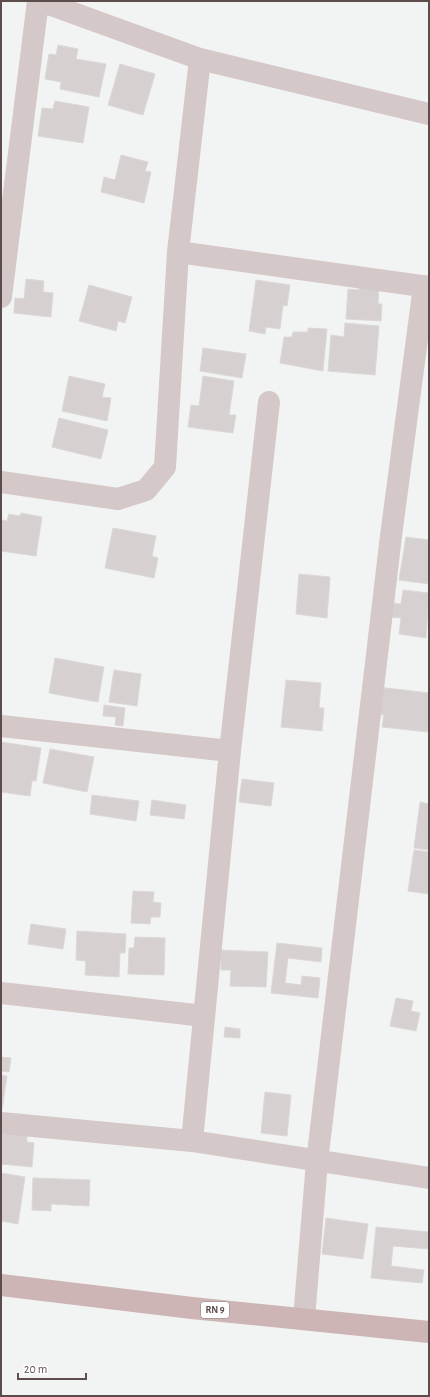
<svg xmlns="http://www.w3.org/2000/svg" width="430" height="1397" viewBox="0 0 430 1397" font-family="'Alegreya Sans',sans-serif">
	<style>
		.building { fill: #d6d1d0; stroke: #dcd8d7 }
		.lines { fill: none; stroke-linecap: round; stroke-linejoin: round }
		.street { stroke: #d5c8c8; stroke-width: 22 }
		.primary { stroke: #cdb5b5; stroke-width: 22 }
		.labels { text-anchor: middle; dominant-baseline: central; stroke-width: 4; stroke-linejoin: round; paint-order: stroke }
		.shield { fill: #fff; stroke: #8e8282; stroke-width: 1 }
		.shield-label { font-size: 10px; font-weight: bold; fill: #5d4c4c }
	</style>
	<rect width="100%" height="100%" fill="#f2f4f3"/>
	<!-- building -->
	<path class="building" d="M58,45L78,49L76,59L106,64L99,97L60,89L61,82L45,79L49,54L56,55Z
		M120,64L155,74L143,115L108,105Z
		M55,101L89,107L83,143L38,136L42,108L53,109Z
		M121,155L148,162L145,171L151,172L144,203L101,192L104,177L115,180Z
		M26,279L44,281L43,292L53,293L51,317L14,313L15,298L24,299Z
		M256,280L290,285L287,306L283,305L280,329L266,327L265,334L249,331Z
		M359,283L379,284L378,304H382L381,321L346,319L348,289L359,290Z
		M89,285L132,297L125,323L118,321L116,331L79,321Z
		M345,323L379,326L375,375L328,371L331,335L344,337Z
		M308,328L327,329L323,371L280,363L284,337H292L293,332H308Z
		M203,348L246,354L242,378L200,371Z
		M69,376L105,384L102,397L111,398L107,421L62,411Z
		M203,376L234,381L229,415H236L233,433L188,427L191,405L199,406Z
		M59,418L108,430L101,459L52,447Z
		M21,513L42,517L36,556L1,551V520L7,521L9,514L20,516Z
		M113,528L156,536L152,556L158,558L154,578L105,568Z
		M406,537L429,540V584L399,580Z
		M299,574L330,577L327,618L296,614Z
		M403,590L429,593L426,638L399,634L401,618L391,617L393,603L401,604Z
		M55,658L104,667L98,702L49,693Z
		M114,670L141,674L137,706L109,702Z
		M286,680L321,683L319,708H324L322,731L281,727Z
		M378,687L429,693L428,732L382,727L384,715L376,714Z
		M104,705L125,708L123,726L115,725L116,717L103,716Z
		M1,742L41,748L36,781H32L30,796L1,792Z
		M50,749L94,757L87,792L43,783Z
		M242,779L274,783L271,806L239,802Z
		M92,795L139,801L136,821L90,814Z
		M152,800L186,805L184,819L150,815Z
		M420,802L429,804V850L414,848Z
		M414,850L429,852V894L408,891Z
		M133,891L154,892L153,902L161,903L160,917H151L150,924L131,923Z
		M31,924L66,929L63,949L28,944Z
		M77,931L126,934L125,953H120L119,977L85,975L86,961L76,960Z
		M135,937L165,938L164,975L128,974L129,948H134Z
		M277,943L322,948L321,962L288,958L285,983L301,985L302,976L320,978L318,998L271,993Z
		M221,950L268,952L266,987L230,986L231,970H221Z
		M396,998L413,1001L411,1011L420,1013L416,1031L390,1026Z
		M225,1027L240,1029V1038L224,1037Z
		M1,1057L11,1058L9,1072L1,1071Z
		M1,1075L7,1076L2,1110L1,1109Z
		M265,1092L291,1095L287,1136L261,1133Z
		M1,1134L27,1136V1142L34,1143L32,1167L1,1164Z
		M1,1173L25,1177L18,1224L1,1221Z
		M33,1178L90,1180L89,1206L51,1204V1211L32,1210Z
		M326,1218L368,1224L363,1259L322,1254Z
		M376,1227L429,1232V1249L393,1246L391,1266L424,1270L422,1283L371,1278Z"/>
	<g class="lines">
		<!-- street -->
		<path class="street" d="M40,1L200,59L429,114
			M178,252L429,287
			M1,297L38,1
			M1,482L118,499L146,490L165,467L178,252L200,59
			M1,726L230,751
			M1,993L204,1016
			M1,1123L192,1141L429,1178
			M192,1141L230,751L269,402
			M304,1318L317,1162L391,536L424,286"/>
		<!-- primary -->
		<path class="primary" d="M1,1285L192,1308L429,1332"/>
	</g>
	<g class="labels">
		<!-- shield labels -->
		<rect class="shield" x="201" y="1302" width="28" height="16" rx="3"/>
		<g class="shield-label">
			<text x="215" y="1310">RN 9</text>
		</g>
	</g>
	<!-- border -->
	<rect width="430" height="1397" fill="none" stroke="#5d4c4c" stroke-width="4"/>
	<!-- scale -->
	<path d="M18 1373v6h68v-6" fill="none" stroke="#5d4c4c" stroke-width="2"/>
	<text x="24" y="1373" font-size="12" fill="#5d4c4c" stroke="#ffffff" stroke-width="3" paint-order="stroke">20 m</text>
</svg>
